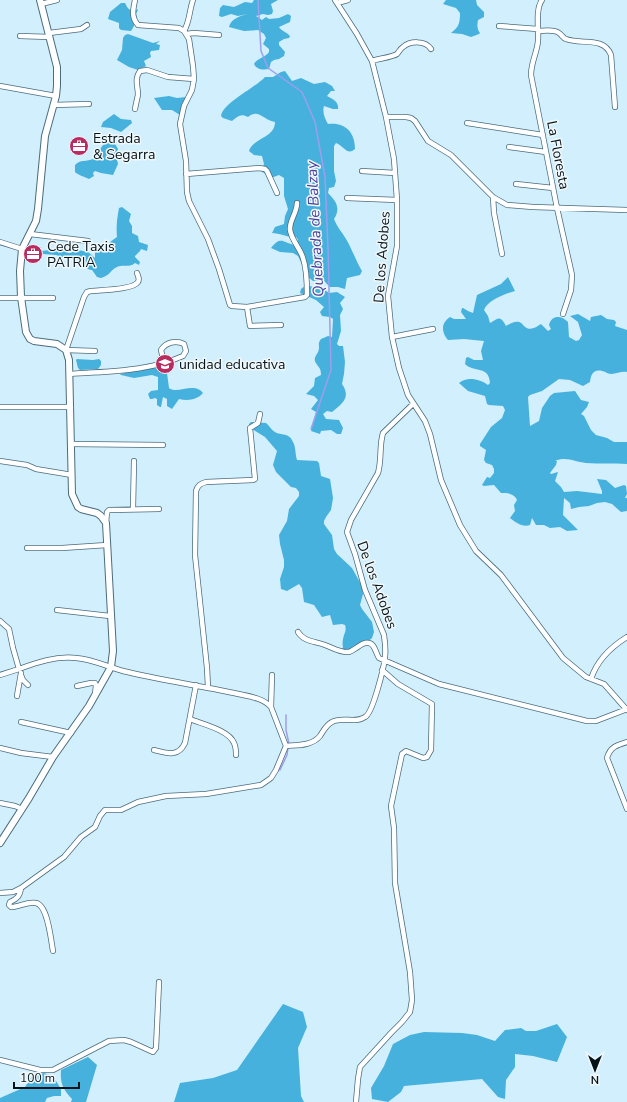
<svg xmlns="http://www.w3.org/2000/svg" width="627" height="1102" viewBox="0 0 627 1102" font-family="'Nunito Sans',sans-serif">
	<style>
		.forest { fill: #46b1dd }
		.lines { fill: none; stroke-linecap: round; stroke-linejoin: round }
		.stream { stroke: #9d9eee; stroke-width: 1.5 }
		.street-casing { stroke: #4b6c7c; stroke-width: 6 }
		.secondary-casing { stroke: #4b6c7c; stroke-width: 8 }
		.street { stroke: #fff; stroke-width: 4.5 }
		.secondary { stroke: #fff; stroke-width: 6 }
		.labels { text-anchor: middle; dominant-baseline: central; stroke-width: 3; stroke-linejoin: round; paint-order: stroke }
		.poi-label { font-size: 14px; fill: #06141a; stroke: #f0f8fb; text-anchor: start }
		.street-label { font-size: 14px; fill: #06141a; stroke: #f0f8fb }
		.water-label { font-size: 15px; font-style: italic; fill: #4a419e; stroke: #f0f8fb }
	</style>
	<rect width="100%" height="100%" fill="#d1effd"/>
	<!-- forest -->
	<path class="forest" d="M254,0H278L271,4L273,11L272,14L268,15L263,14L256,16L262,20L266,17L269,19L279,18L288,14L291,16L290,22L279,27C281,31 287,32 290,36L289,38L284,39L279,42V45L285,52L284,56L279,59L274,60L271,62L269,69C263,70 257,70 254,64C257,58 265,58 269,52V49L263,44L266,38L264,34L258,30L244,31L229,27C231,18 241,16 248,14L238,16L231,14L222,17L219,16L220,8L223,5L234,7L245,2L252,3Z
		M446,0H476L477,5L484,12V17L478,20C477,25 477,29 480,33L479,34L471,37L462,34L451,33C459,27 460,23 460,13L456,8L443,4Z
		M121,3H125C128,9 129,10 135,12L137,9L138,10L135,16L134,26L131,31L121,30L119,28V23L108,19L110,12Z
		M128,34L153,43L160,41L156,44L160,45L159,50L151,51L150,53L151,57L144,61L146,66L138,70L129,67L117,60L122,50L123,38L125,35Z
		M285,71L292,81L301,78L314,84L325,82L332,86L335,91H331L327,96C332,99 339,101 338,109H333L324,106C322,112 325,119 328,124C345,122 355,132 355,149C347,156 344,146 336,143L334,146V171L336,181L334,187L329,188L328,193C336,201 341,208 334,219C337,227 342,232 346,239C352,249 356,261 362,271L360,275L347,278L345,289L338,287H330C321,277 323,281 313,281L308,277L298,256L293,253L280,252L271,248C281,236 282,242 294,245L298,240L296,237C288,238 280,233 272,233L275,227L284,224L285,216L288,209L284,196V178L279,175L271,178L261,171L264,164L262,156L254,155L249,151C253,138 275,138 275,122C264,121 259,108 248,117C240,113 238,117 232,121L223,118L221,116C223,103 255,88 265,77H273L281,72Z
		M169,96L177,98L186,97L180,115L172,110H162L154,98Z
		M114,114L121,119L131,120L132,123L121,132L111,128L101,127L103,122Z
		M110,141L114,142L118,149L116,155L118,164L113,175L101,173L95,171L93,173L94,176L89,179C87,178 76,174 75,172V165C80,159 87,162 93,159L103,145Z
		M122,207L131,214L129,221L132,226V233L138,236L139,242L148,245L147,251L141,249L140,251L135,256V257L140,262L139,265L135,263C130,268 123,264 117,267C109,271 111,275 101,278L97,277L92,270C84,269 83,264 77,259H68L56,255L43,254L40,252L41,251L60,249L69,253L78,250L88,252L95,258V250L105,252L110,242L117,237C116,227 117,219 119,208Z
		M508,277L515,291C505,294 488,300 484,310L488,316L490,323C499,318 500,315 506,326C510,324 514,321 519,322C522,323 521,323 524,326C530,332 536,327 541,324L548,331L551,329L549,325C552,314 562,316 568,322L569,337L576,341L579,340L582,335L578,322L570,316L578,314L590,321L591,317L601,315L607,319L614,320L616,322L615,326L627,330V372C621,371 617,374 611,374C607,374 605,371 602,371C593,369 591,375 590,382L583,386L570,380L559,379L542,391L530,395L528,397L530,426L539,421L542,408L550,396L554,393L575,391L581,400L589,402L587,407L581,414L584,416L591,430L596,435L607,438L614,442H627V464C613,463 600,464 586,463C575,462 566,456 555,461H557L556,465L550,473L551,474L558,472L555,481L561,487L564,492L577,491L602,494V491L597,479L606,480L615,488L624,485L626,486L627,494L625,498H627V511L621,512L612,504L605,502L597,503L589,506L579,507L571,509L570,503L564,498L563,515L578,530L567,531L560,527L550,528L544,525H536L532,518L530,525C523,528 515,522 510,518L515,511L514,505L517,500C514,493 507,493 501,493L494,485L484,486L482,485L487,477L490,478L494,473V469L492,465L486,463L484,460L486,450L480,446V444L491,427L502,418L505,410L503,406L489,405L487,404L485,396L468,391L459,383C467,376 480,379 488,385L490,383C489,365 474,373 465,364L466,358L468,357L474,360H483L481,351L484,341L464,339L448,340C441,332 441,323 450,317L454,319H466L461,312L462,308H463L468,311L473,313L477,295L501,284Z
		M305,286L321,287L329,293L337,292L345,297L340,303L343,309L340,315L341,331L337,344L339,346H343L345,362L344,374L342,384C351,397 343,403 332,412L327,411L323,414L326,419L339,420L343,428L341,434H337L331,430L321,431L320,434L311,431L316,412L311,409L318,400L314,396L306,394L314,386L315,378L321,375C321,368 319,368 316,363C312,357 319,354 319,348C319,344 318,343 321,339L328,336L332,337L333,319L330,317L322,316L320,312L324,307L316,300L300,293L301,289Z
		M77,359L93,360L99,359L101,361V365L98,369L80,370L78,368L76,360Z
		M164,367L167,373L169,388C177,395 194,381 203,393C197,400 188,401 179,399L172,409L167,406V399L163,397L161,407H160L157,405V399L155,398L152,399H150L148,394L151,391L158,390V377L152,375L134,378L121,375L120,374L151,368Z
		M251,422L266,423C269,425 271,430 275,432C281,436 289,432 293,442C296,447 295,454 297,460L317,461L319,463L321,476L330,479L333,498L331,510L326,517L324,521V524L332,535L334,549L337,554L352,568L362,586L363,594L360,605L362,609L372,622L374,632L372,638L359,650L351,654L347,655L344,653C343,649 342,644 343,639C344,633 347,631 345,625L342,624L333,625L330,615L322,617L314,605L304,602L302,588L299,584L287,591L281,589L280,579L284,567V560L280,544L279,535L287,521L289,509L299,496V492L296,488L291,487L276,472L273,465L277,451L265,437L249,427V424Z
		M283,1004L303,1012L307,1027L298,1048L301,1096L304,1102H174L180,1083L213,1078L237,1070Z
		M557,1024L567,1037L557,1062L533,1056L515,1054V1067L506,1080L505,1099L498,1097L482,1079L404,1086L401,1092L388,1102L372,1099L371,1088L384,1066L393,1044L410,1035L424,1032L462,1033L477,1035L495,1041L505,1030L521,1028L526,1031H536Z
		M88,1057L97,1065L86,1102H71L72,1099C63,1089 60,1084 61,1070Z
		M44,1073L53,1076L61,1089V1096H54L47,1098L45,1102H0V1098L25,1087L32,1076Z"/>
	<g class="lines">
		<!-- stream -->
		<path class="stream" d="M258,0L261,51L268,68L302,92L315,122L325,177L328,248L331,370L311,429
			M286,715V730L289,744
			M280,770L287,755L288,748"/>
		<defs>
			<path id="street" d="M135,0C133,10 131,17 138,25L179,28L184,31L189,39L193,66L194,79L192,90L184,106L180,124L186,161L187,192L189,201L208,239L219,269L230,305L232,306L247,307L305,297L307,295C307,283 307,270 303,258C300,248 292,241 290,230C289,221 297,213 297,203
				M335,0L357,34L372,61L386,117L394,159L397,200V246L388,296L392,337L399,368L408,395L425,421L430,434L441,480L460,525L476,551L501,575L563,658L586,677L604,684L627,710
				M542,0C535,10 539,28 538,41C537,53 531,62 531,75L557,208L572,275L571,290L563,314
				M337,3L348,0
				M41,4L57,0
				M499,26L538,29
				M184,31C190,21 189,11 193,0
				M538,31C544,31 554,29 559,33C562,35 563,38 566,39C581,45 604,36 611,55L615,107
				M49,33L81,29L87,25
				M186,34L194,33L219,35
				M20,36L50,37
				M372,61C377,59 393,57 397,54C399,52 400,49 403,47C410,41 425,40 431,49
				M0,86L56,96
				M53,105L89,104
				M135,109C136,104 137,99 138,95C138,86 134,79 140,71L147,70L168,77L194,79
				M386,117H406L411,118L415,121L428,141L451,155L493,197L507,205L533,207L627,210
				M467,123L543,135
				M509,147L546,152
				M362,171L395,173
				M186,174L259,168L265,169L267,171L277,193
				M516,184L553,188
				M493,197L494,213L502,254
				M347,198L397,200
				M30,234L88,241
				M0,242L22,249
				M0,298H53
				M247,307L250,326L281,325
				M392,337L433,329
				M95,351L66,350L84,297L87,292L91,291C100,290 133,290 138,282C140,279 138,276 137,273
				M70,374C108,371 147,372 183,356L186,351L184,344C176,340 166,342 161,350L164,363
				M0,407H71
				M71,444L163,445
				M0,461L27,465L36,469L72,475
				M133,508L134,461
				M106,523L107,512L109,510L159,509
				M27,548H62L107,545
				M57,610L110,616
				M0,621L9,629L13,648L19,669C38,662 56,656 76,658C92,659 108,667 123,671C159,680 197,685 234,693C246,696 262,697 271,707L286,746
				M298,632C304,642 315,641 325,645C333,648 341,653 349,652C356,650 362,641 369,643C375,644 376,654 379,658L439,684L587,721H596L627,709
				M0,675L19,669
				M21,675L23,680L28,685
				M591,679C597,660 611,647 627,637
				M77,686L91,683H95L96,685L95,694
				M208,687L207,668L195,555L196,491C198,485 200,484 206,482L253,480L255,479L250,428L258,423L260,414
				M17,696L21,673
				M271,707L272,675
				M190,719C202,724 229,730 234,743C236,747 236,752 236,755
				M21,722L71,733
				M627,742C617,745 610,747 607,758L627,809
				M286,746C297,745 312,746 320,736C324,730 326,725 332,722C342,716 355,724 365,717C373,713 384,667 385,657C386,649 385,642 384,635L365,590L355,554L347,532L351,520L378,473C382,459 379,446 383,433L413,404
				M0,748L21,753L53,757
				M154,750C166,753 178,758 185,743L196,685
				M0,803L15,806L22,809
				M21,888C20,896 17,899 10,902L9,905L11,907C19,907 28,901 36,903C48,905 51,941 53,951
				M0,893L13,892L21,888L64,857L81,837L95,827L100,816L105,810H121L138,802L166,796L206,794L261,785L271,778L276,770L286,746
				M0,1060L40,1070H53L109,1041L124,1040L131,1042L153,1052L156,1048L159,982
				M356,1102L358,1079L360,1067L391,1033L402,1022L410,1012L412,1000L410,972L395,883L394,828L391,806L402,754L406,751L423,758L427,757L431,750L432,704L398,684L382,670"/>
			<path id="secondary" d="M0,843L29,798L53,757L89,706L111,667L113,651L106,523L101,516L97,513L81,509L78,507L72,494L69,360L66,350L57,344L34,341L30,339L26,332L21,297L20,271L22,249L36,221L38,209L45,136L56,96L57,86V67L40,0"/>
		</defs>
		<!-- street casing -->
		<use href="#street" class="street-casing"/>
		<!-- secondary casing -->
		<use href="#secondary" class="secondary-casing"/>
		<!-- street -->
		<use href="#street" class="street"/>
		<!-- secondary -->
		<use href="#secondary" class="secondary"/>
	</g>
	<!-- icons -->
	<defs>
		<symbol id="office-disc" viewBox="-11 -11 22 22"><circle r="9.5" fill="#b92c5f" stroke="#f0f8fb"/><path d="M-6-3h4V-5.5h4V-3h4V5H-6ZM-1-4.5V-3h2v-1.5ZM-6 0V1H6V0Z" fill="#fff"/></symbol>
		<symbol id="school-disc" viewBox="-11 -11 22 22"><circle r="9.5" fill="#b92c5f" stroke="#f0f8fb"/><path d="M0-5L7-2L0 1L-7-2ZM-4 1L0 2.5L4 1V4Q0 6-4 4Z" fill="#fff"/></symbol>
	</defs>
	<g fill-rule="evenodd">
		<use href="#office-disc" x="68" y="135" width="22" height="22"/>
		<use href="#office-disc" x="22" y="243" width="22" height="22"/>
		<use href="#school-disc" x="154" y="353" width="22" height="22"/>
	</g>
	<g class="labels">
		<!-- poi labels -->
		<g class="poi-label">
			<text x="93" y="138">Estrada<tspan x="93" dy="16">&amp; Segarra</tspan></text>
			<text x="47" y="246">Cede Taxis<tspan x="47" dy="16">PATRIA</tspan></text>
			<text x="179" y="364">unidad educativa</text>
		</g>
		<!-- street labels -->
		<g class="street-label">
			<text transform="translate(558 155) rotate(79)">La Floresta</text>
			<text transform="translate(382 257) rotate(-86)">De los Adobes</text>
			<text transform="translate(377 585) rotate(70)">De los Adobes</text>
		</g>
		<!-- water labels -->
		<g class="water-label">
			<text transform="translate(315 229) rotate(-93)">Quebrada de Balzay</text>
		</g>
	</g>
	<!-- north arrow -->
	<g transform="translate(595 1070) rotate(180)" stroke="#f0f8fb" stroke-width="3" paint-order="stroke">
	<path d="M0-3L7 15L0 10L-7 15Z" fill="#06141a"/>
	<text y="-6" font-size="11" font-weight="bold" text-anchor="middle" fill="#06141a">N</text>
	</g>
	<!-- scale -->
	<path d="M14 1082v6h65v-6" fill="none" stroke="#06141a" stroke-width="2"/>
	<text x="20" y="1082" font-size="12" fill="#06141a" stroke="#f0f8fb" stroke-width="3" paint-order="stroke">100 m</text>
</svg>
